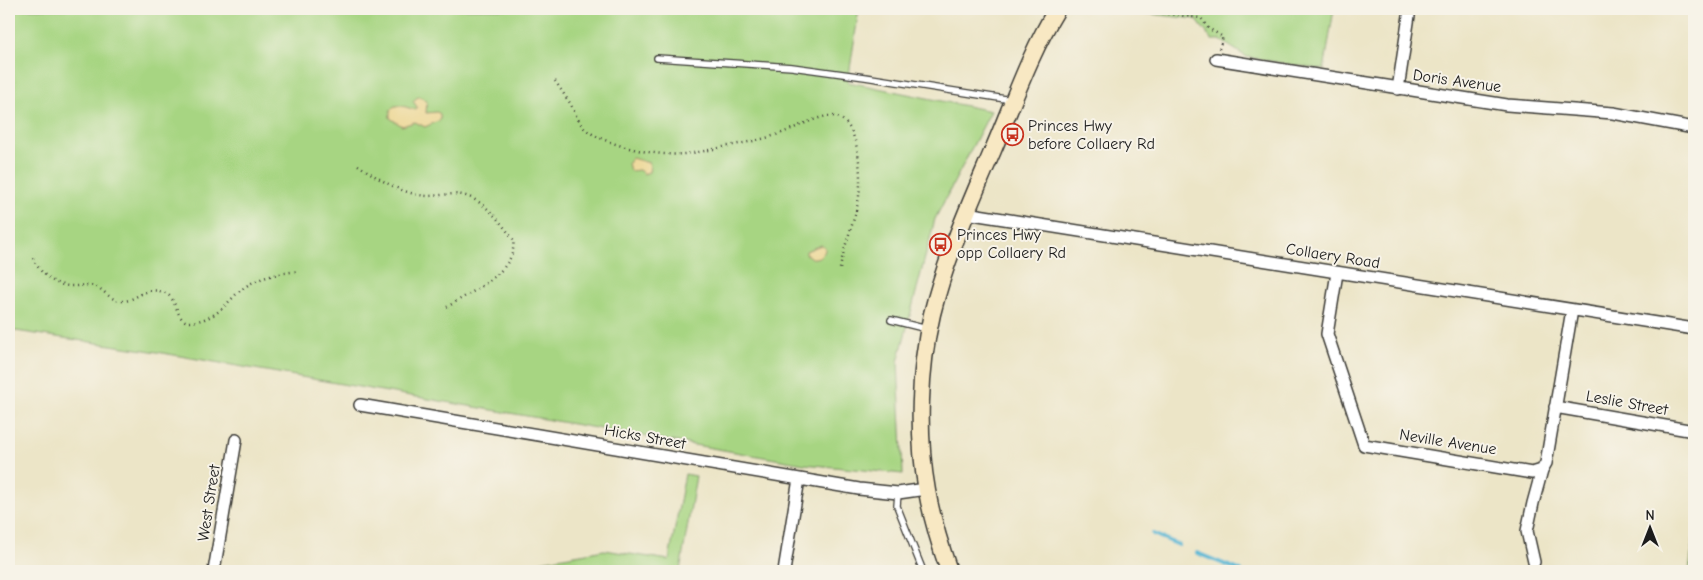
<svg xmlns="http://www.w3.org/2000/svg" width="1703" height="580" viewBox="0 0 1703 580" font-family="'Comic Neue',sans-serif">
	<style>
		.green { fill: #a7d582; stroke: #62784f }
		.sand { fill: #eeda9e; stroke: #857b5d }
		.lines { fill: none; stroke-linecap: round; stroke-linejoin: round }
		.stream { stroke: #55b6d4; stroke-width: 4 }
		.lane-casing { stroke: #3b3a36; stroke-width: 8 }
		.street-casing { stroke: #3b3a36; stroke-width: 14 }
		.secondary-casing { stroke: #3b3a36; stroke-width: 19 }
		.path { stroke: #3b3a36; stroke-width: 2.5; stroke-dasharray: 1 4; stroke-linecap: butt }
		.lane { stroke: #fff; stroke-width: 5.5 }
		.street { stroke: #fff; stroke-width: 11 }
		.secondary { stroke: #f8e8c3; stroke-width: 16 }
		.labels { text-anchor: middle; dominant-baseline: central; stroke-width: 4; stroke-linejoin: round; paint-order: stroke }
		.street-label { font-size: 16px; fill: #1c1c1c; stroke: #f7f3e8 }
		.poi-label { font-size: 16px; fill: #1c1c1c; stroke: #f7f3e8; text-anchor: start }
	</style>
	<rect width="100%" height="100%" fill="#f7f3e8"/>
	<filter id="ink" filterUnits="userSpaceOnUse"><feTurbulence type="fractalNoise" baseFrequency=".02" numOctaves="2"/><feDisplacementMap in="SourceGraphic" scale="10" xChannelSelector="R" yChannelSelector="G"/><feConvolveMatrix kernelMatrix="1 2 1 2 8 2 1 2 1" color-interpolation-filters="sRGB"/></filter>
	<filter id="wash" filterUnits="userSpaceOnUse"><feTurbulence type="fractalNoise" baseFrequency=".0096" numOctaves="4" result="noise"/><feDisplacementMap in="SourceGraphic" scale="20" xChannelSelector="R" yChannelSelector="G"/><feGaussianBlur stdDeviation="1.12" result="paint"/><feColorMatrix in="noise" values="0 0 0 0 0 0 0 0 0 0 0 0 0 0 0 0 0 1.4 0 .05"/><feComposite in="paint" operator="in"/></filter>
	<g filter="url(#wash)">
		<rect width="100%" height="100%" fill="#ece5c7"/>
		<!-- green -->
		<path class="green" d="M9,9H859L848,82L991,111L935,219L898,362L903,474L804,464L151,351L9,330Z
			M1130,9H1129H1334L1324,70L1247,57L1220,40H1212L1196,19L1140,13Z
			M685,474L696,476L680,571H539L541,561L604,550L669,560Z
			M1694,534V571H1689Z"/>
		<!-- sand -->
		<path class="sand" d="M418,97H421L427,102L426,113L437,112L440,114V120L425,127L415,122L402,126L390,118C388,98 407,108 416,110L417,107L413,101Z
			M632,158L649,163L650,165L649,172L644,174L639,170L630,171L628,163Z
			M821,245L825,247C826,255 818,259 811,258L806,254V251Z"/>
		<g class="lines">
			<!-- stream -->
			<path class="stream" d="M1153,534L1179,545
				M1197,553L1241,571"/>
		</g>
	</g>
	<g filter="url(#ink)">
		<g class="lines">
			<defs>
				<path id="lane" d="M657,58L792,67L865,77L1012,100
					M891,320L927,329
					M898,493L897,506L923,571"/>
				<path id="street" d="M1216,59L1507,105L1613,113L1694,128
					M1398,89L1410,9
					M966,213L1694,329
					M1337,273L1327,334L1364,445L1532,473L1542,470L1546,463L1572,310
					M360,405L859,489L898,493L926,489
					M1555,407L1694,431
					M1534,562L1527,531L1533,503L1542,470
					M214,571L236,440
					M784,571L799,479"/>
				<path id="secondary" d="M949,571C940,545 932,519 927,491C917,435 919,369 932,314C946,257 970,204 993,150C1013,103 1030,53 1057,9"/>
			</defs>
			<!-- lane casing -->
			<use href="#lane" class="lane-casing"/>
			<!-- street casing -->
			<use href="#street" class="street-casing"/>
			<!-- secondary casing -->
			<use href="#secondary" class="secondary-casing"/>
			<!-- path -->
			<path class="path" d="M1138,9L1144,11L1201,18L1208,28L1223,37L1219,49
				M555,81C560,88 565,96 570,103C575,112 578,122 585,129C605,145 657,157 683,154C698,153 713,149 728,146C744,143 760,140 776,135C790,131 820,114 833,116C857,119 860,162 860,181C860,214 845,237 840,269
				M358,165C379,179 401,194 427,196C440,196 454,192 466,196C486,202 501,223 513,239C519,271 469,293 447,307
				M33,258C40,274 55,287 74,286C81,286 89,284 97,287C106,292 111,301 123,301C138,300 144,286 163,292C180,298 174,324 192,322C224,317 225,300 248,285C263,276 282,273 299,271
				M1690,571L1694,539"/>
			<!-- lane -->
			<use href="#lane" class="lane"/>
			<!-- street -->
			<use href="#street" class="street"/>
			<!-- secondary -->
			<use href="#secondary" class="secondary"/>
		</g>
	</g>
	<!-- icons -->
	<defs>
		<symbol id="bus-ring" viewBox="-11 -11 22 22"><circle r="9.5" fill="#f7f3e8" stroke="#c8321e" stroke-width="1.5"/><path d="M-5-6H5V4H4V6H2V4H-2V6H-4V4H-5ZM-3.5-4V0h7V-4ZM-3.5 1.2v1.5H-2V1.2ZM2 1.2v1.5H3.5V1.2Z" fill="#c8321e"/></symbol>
	</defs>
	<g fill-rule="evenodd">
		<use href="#bus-ring" x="1000" y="122" width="25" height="25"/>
		<use href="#bus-ring" x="928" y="232" width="25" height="25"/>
	</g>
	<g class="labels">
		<!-- street labels -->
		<g class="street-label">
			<text transform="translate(1457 81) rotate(8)">Doris Avenue</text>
			<text transform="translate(1333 256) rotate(9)">Collaery Road</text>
			<text transform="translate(1627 403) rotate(10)">Leslie Street</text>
			<text transform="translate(645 437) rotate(10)">Hicks Street</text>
			<text transform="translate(1448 442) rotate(9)">Neville Avenue</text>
			<text transform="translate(209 503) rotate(-81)">West Street</text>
		</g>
		<!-- poi labels -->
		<g class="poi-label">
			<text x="1028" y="126">Princes Hwy<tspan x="1028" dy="18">before Collaery Rd</tspan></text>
			<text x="957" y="235">Princes Hwy<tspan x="957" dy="18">opp Collaery Rd</tspan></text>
		</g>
	</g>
	<!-- margin -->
	<rect width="1703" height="580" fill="none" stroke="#f7f3e8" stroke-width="30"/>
	<!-- north arrow -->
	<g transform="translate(1650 528)" stroke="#f7f3e8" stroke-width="4" paint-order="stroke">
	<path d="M0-4L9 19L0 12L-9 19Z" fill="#1c1c1c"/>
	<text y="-8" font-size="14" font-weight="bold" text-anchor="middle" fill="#1c1c1c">N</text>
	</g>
</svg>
